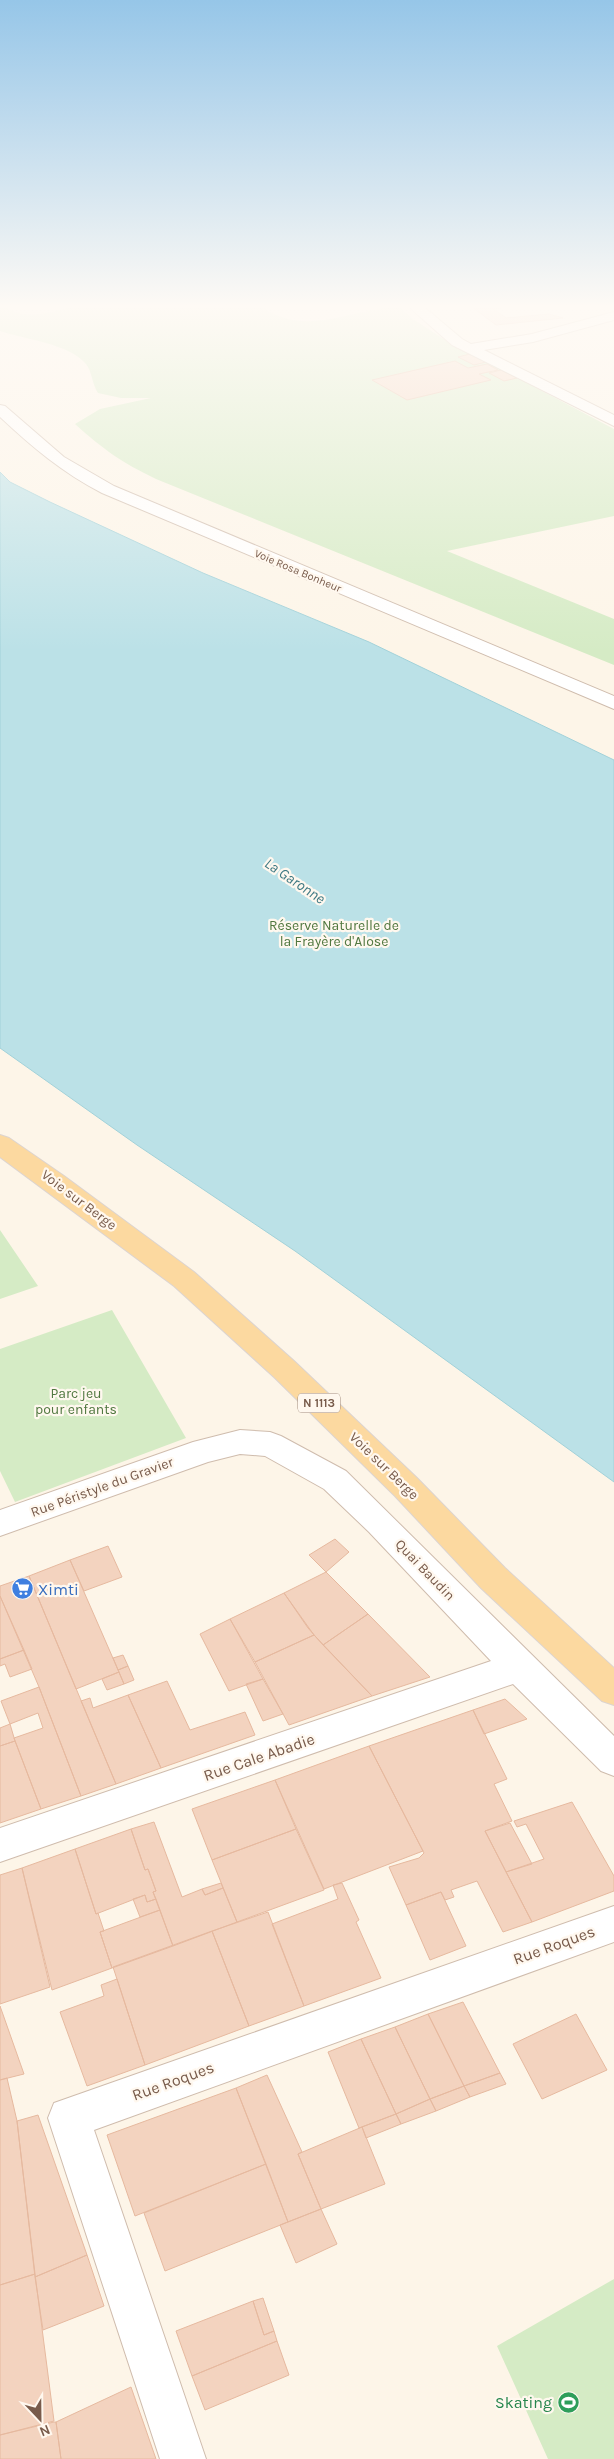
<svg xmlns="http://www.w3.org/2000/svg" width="614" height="2459" viewBox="0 0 614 2459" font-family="Karla,sans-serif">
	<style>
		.green { fill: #d5ebc5 }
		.water { fill: #bbe1e7; stroke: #a1d1d9 }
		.building { fill: #f3d3bf; stroke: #e6b99f }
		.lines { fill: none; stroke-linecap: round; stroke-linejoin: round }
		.minor-casing { stroke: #cfbcad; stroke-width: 2 }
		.tertiary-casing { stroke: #cfbcad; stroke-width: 2 }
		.primary-casing { stroke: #dcd4d0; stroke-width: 2 }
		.minor { fill: #fff; fill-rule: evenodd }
		.tertiary { fill: #fff; fill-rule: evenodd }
		.primary { fill: #fcd9a0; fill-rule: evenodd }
		.labels { text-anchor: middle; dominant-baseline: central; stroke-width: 4.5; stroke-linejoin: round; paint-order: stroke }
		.far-street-label { font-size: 11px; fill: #785b4b; stroke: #fff8ef }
		.shield { fill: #fff8ef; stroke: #a08a7c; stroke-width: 1 }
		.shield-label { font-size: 12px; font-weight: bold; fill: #785b4b }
		.park-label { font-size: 14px; fill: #517840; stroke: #fff8ef }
		.street-label { font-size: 14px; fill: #785b4b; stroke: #fff8ef }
		.water-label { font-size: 15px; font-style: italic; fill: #407a84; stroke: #fff8ef }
		.near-shop-label { font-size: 16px; fill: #366cbe; stroke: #fff8ef; text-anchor: start }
		.near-street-label { font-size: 16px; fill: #785b4b; stroke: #fff8ef }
		.near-leisure-label { font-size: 16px; fill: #27864d; stroke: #fff8ef; text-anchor: end }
	</style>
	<rect width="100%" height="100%" fill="#fdf5e8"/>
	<!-- green -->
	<path class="green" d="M0,307C9,307 14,313 23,314C40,316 56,311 72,307H263C305,339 355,307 400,307L413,319L442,338L614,429V516L447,551L614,619V665L156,479C121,462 104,450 75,424L100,409L151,398H121L98,393C92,384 92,371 86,364C70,344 24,339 0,331Z
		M0,1230L38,1286L0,1299Z
		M112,1310L186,1438L15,1502L0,1471V1349Z
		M614,2279V2459H548L497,2346Z"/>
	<!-- water -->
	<path class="water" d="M0,472L10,482L50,502L203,573L369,642L614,760V1482L295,1251L137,1145L0,1048Z"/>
	<!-- building -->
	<path class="building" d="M472,307H506L494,309L506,318L549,314L563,318L496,325Z
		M470,354L486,362L474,365L458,357Z
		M455,361L468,368L487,364L498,370L479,374L491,380L407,400L372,380Z
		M501,370L517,378L504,381L489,373Z
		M335,1539L349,1552L326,1572L309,1555Z
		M108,1546L122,1577L84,1591L70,1560Z
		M70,1560L119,1672L76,1689L29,1576Z
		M326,1572L368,1614L323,1645L308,1628L284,1593Z
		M29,1576L116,1784L81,1796L39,1687L0,1596V1586Z
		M284,1593L314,1635L255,1662L230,1619Z
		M0,1596L24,1650L0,1659Z
		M368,1614L430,1677L372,1696L323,1645Z
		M230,1619L263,1679L229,1691L200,1634Z
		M314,1635L372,1696L289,1725L255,1662Z
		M24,1650L32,1669L10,1677L5,1664L0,1666V1659Z
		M123,1655L128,1666L118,1670L113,1658Z
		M128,1666L134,1680L124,1684L118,1670Z
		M119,1672L124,1684L107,1690L102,1679Z
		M263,1679L283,1714L263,1721L246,1684Z
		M167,1681L190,1730L245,1712L255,1735L161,1768L128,1695Z
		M39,1687L81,1796L41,1809L14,1738L43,1728L38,1713L10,1724L1,1701Z
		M128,1695L161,1768L116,1784L81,1701L90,1698L93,1708Z
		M505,1699L527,1719L484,1734L473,1710Z
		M473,1710L507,1779L494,1784L512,1821L485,1831L532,1922L503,1932L477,1881L451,1890L454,1897L445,1900L441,1892L406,1905L389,1867L419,1858L424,1853L369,1746Z
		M10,1724L15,1741L0,1746V1728Z
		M15,1741L41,1809L0,1823V1746Z
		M369,1746L423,1851L324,1889L275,1780Z
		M275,1780L296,1829L212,1860L192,1809Z
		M572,1802L614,1876V1891L532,1922L506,1872L544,1859L526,1824L517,1827L514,1821Z
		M154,1822L182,1897L202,1889L205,1895L223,1888L237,1922L173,1946L153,1892L156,1891L148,1869L145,1870L131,1829Z
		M510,1823L532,1864L506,1872L485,1831Z
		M131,1829L145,1870L148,1869L156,1891L153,1892L156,1899L147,1902L145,1895L96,1914L75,1849Z
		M296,1829L324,1890L237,1922L212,1860Z
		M75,1849L96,1914L98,1913L104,1931L100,1932L112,1968L52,1990L22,1868Z
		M22,1868L50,1987L0,2004V1875Z
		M221,1883L223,1888L205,1895L202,1889Z
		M342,1883L359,1920L356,1922L381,1978L304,2006L272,1924L338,1899L333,1885Z
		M441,1892L466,1946L430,1960L406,1905Z
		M145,1895L147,1902L156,1899L160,1910L140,1917L133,1899Z
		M160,1910L173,1946L112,1968L100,1932Z
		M268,1912L304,2006L249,2026L212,1931Z
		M212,1931L249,2026L145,2065L113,1967Z
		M117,1979L145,2065L87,2086L60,2012L104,1996L101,1985Z
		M463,2002L500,2073L464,2086L428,2014Z
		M0,2006L24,2074L0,2080Z
		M428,2014L464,2086L430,2099L395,2027Z
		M576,2014L607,2070L542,2099L513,2044Z
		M395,2027L430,2099L396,2114L361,2039Z
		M361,2039L396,2114L359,2128L328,2052Z
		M500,2073L506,2084L470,2097L464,2086Z
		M267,2075L302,2152L298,2154L321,2209L288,2222L236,2088Z
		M7,2078L17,2121L35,2274L0,2285V2080Z
		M464,2086L470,2097L436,2111L430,2099Z
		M236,2088L266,2164L135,2216L107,2135Z
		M430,2099L436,2111L401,2124L396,2114Z
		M396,2114L401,2124L366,2138L362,2127Z
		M38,2115L87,2255L35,2277L17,2121Z
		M362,2127L385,2184L321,2209L298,2154Z
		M266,2164L288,2222L165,2271L144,2213Z
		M321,2209L337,2244L296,2263L280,2225Z
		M87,2255L104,2306L43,2330L35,2277Z
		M35,2274L54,2421L0,2435V2285Z
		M263,2298L274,2331L264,2335L253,2301Z
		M253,2301L264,2335L274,2331L277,2341L192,2376L176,2331Z
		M277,2341L289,2375L205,2410L192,2376Z
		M131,2387L156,2459H61L56,2422Z
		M54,2422H56L61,2459H0V2435Z"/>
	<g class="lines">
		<defs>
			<path id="minor" d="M409,307H424L462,339L471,344L532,334L614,312V320L533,342L484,350L614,415V426L452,345Z
				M240,1430L270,1432L281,1436L346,1471L614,1736V1776L601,1771L513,1684L0,1862V1828L491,1661L369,1532L324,1489L265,1456L240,1454L208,1462L0,1536V1510L193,1442Z
				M614,1906V1942L94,2130L206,2459H160L48,2118L54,2103Z"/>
			<path id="tertiary" d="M0,405L5,406L64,457L114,486L614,696V709L102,493C63,473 32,447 0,417Z"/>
			<path id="primary" d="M0,1135L9,1138L64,1176L194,1272L294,1361L417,1478L505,1568L614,1668V1705L602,1701L481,1588L395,1496L274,1377L174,1286L0,1157Z"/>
		</defs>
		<!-- minor casing -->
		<use href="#minor" class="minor-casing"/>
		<!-- tertiary casing -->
		<use href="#tertiary" class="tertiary-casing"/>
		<!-- primary casing -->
		<use href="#primary" class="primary-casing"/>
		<!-- minor -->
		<use href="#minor" class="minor"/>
		<!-- tertiary -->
		<use href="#tertiary" class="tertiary"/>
		<!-- primary -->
		<use href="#primary" class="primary"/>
	</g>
	<!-- sky -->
	<linearGradient id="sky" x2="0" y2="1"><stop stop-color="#96c6e8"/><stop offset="0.47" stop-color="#fefaf5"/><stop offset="1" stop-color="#fefaf5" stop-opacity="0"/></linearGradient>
	<rect width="614" height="652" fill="url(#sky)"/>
	<!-- icons -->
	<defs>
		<symbol id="supermarket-disc" viewBox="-11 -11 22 22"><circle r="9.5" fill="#3f7fe0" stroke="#fff8ef"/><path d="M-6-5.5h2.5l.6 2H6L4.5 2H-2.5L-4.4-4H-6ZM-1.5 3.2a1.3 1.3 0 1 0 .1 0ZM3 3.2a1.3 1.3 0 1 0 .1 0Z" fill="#fff"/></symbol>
		<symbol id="stadium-disc" viewBox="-11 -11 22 22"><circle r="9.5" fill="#2e9e5b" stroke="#fff8ef"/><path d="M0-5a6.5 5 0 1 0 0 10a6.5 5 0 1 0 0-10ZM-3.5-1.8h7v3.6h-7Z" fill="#fff"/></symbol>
	</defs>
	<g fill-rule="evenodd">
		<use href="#supermarket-disc" x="10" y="1576" width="25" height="25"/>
		<use href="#stadium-disc" x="556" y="2390" width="25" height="25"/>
	</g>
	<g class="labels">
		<!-- far-street labels -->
		<g class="far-street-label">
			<text transform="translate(298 571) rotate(23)">Voie Rosa Bonheur</text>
		</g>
		<!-- shield labels -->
		<rect class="shield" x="298" y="1393.5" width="42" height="19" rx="4"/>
		<g class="shield-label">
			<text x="319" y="1403">N 1113</text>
		</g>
		<!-- park labels -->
		<g class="park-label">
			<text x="334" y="925">Réserve Naturelle de<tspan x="334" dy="16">la Frayère d'Alose</tspan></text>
			<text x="76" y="1393">Parc jeu<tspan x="76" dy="16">pour enfants</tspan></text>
		</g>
		<!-- street labels -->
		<g class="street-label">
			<text transform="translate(79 1200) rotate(37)">Voie sur Berge</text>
			<text transform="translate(384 1466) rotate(44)">Voie sur Berge</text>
			<text transform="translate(102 1487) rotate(-20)">Rue Péristyle du Gravier</text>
			<text transform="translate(425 1570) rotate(46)">Quai Baudin</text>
		</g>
		<!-- water labels -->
		<g class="water-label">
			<text transform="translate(295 881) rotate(34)">La Garonne</text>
		</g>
		<!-- near-shop labels -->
		<g class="near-shop-label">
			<text x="38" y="1589">Ximti</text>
		</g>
		<!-- near-street labels -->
		<g class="near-street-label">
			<text transform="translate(259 1757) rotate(-19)">Rue Cale Abadie</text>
			<text transform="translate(554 1945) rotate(-20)">Rue Roques</text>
			<text transform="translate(173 2081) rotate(-20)">Rue Roques</text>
		</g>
		<!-- near-leisure labels -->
		<g class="near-leisure-label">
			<text x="552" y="2402">Skating</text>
		</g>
	</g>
	<!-- north arrow -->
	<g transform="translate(40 2419) rotate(158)" stroke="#fff8ef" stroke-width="4" paint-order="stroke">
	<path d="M0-4L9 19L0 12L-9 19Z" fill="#785b4b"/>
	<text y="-8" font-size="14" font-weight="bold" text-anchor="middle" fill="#785b4b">N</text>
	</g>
</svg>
